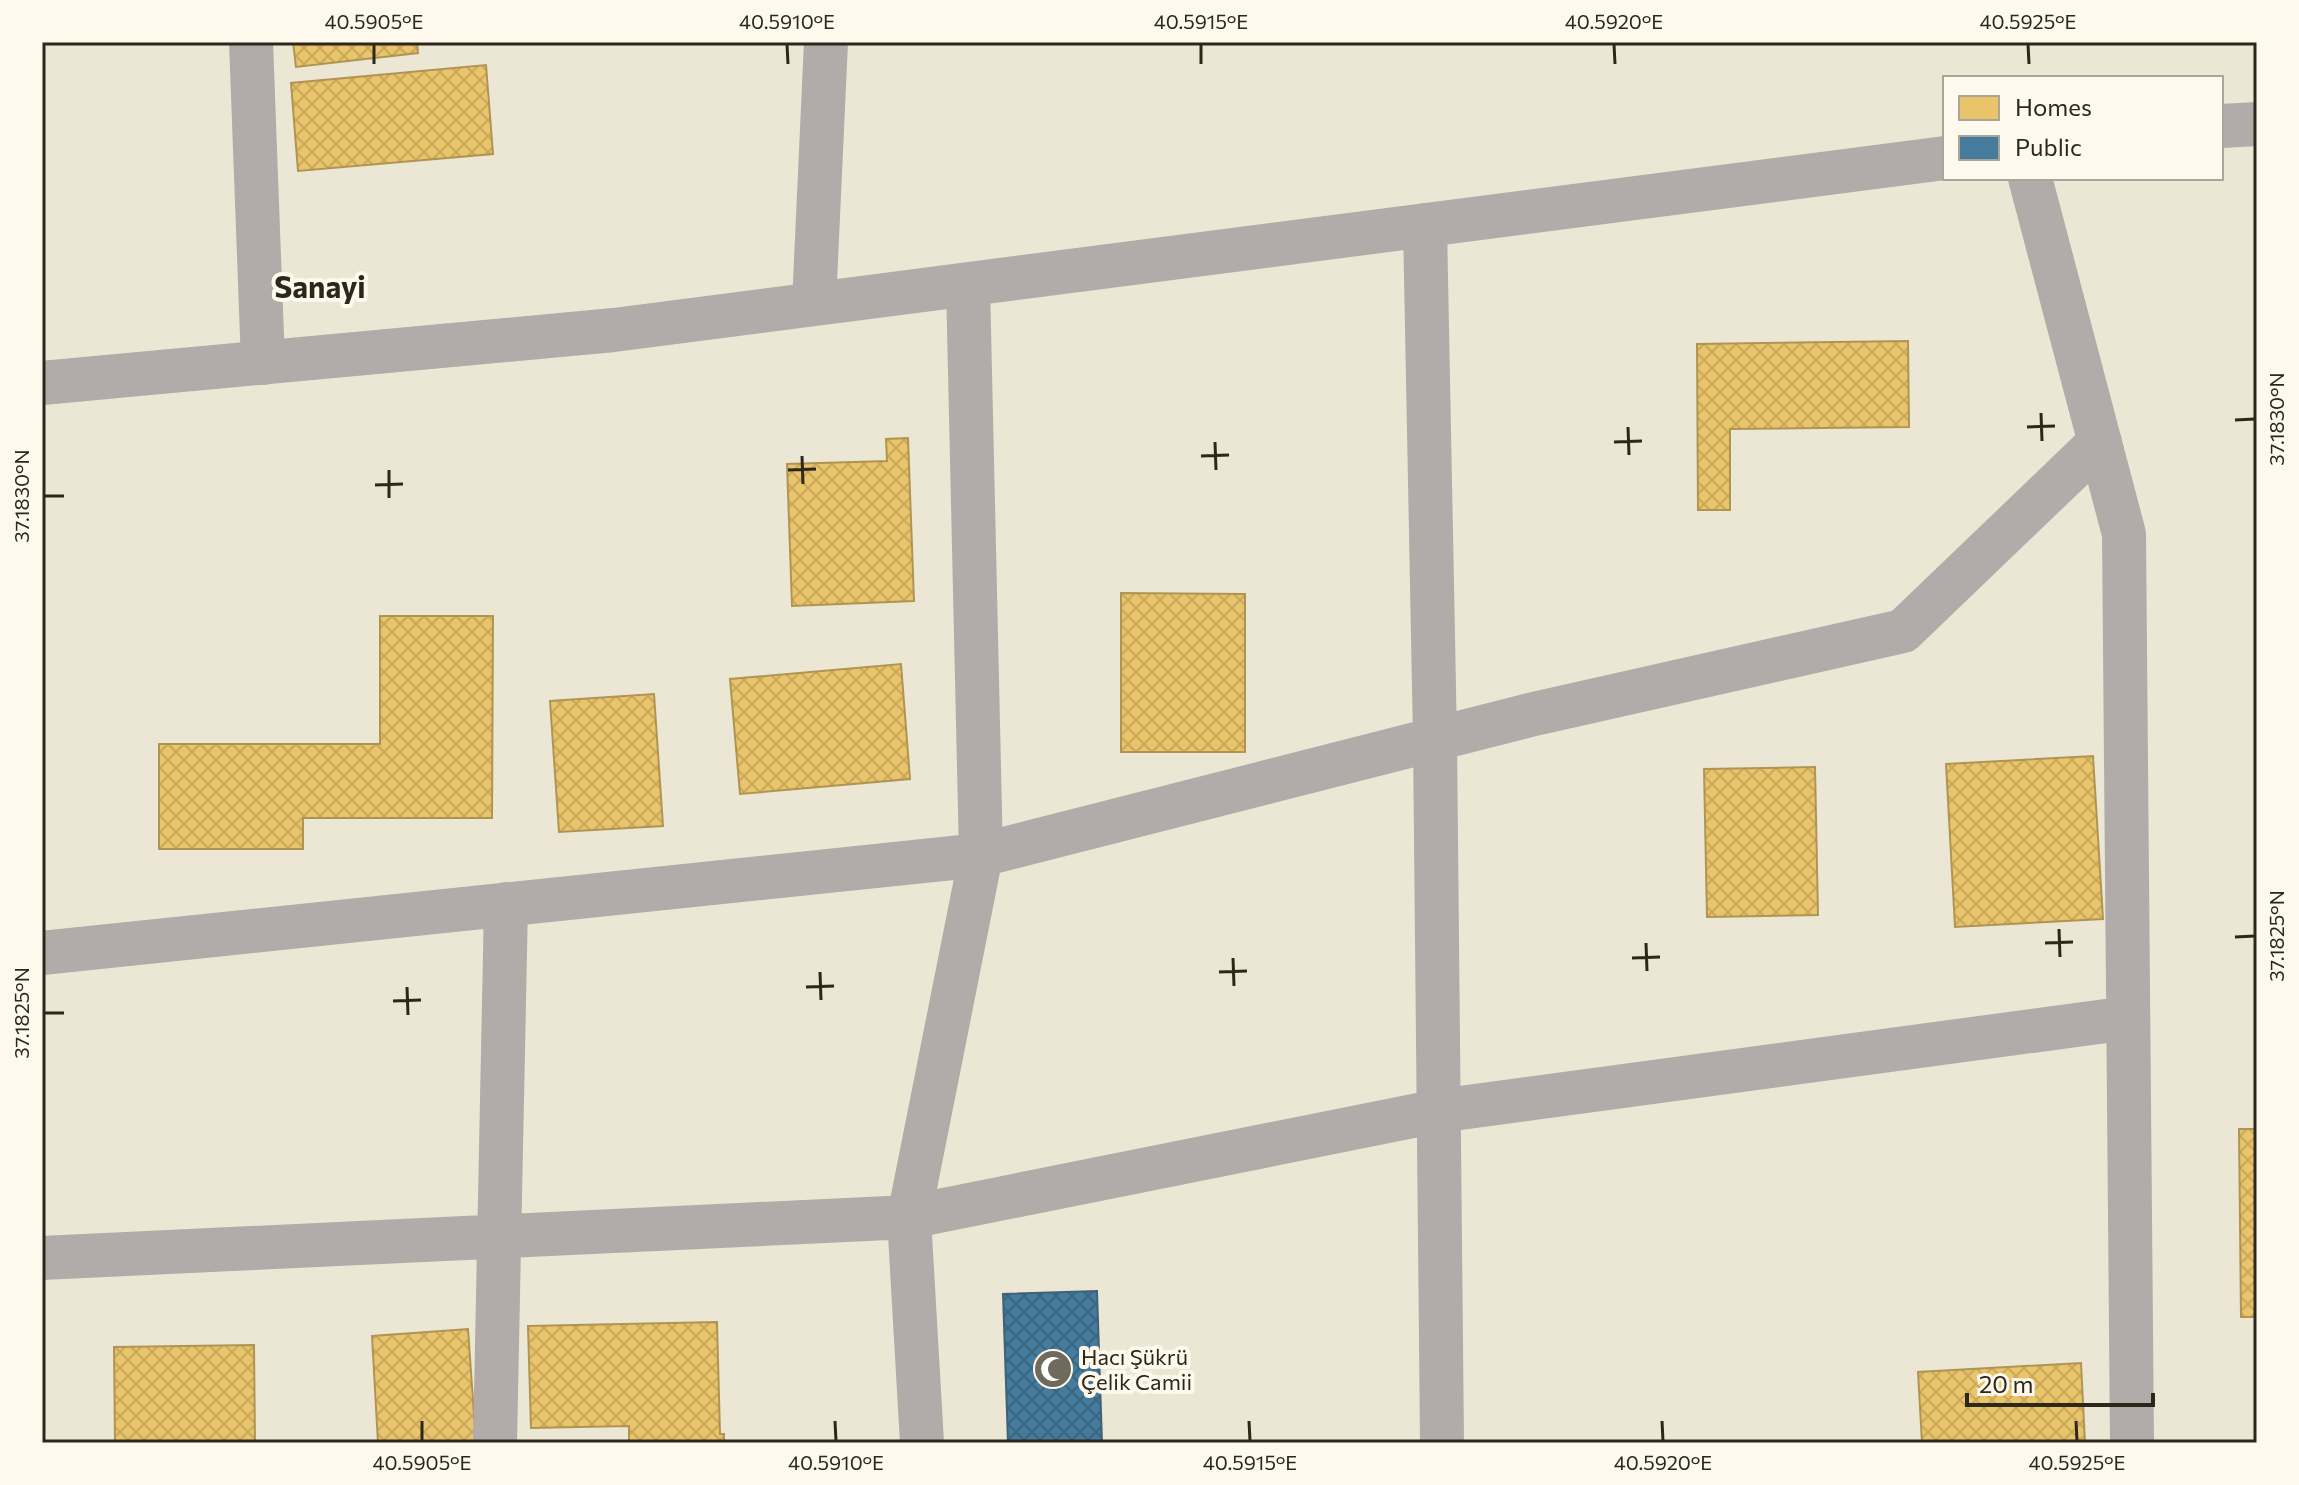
<svg xmlns="http://www.w3.org/2000/svg" width="2299" height="1485" viewBox="0 0 2299 1485" font-family="Commissioner,sans-serif">
	<style>
		.homes { fill: url(#homes-cross-hatch); stroke: #b09552; stroke-width: 2 }
		.public { fill: url(#public-cross-hatch); stroke: #3e6276; stroke-width: 2 }
		.lines { fill: none; stroke-linecap: round; stroke-linejoin: round }
		.minor { stroke: #b1aca9; stroke-width: 44 }
		.ticks { fill: none; stroke: #2c271a; stroke-width: 3 }
		.labels { text-anchor: middle; dominant-baseline: central; stroke-width: 8; stroke-linejoin: round; paint-order: stroke }
		.poi-label { font-size: 22px; fill: #2c271a; stroke: #fef9ec; text-anchor: start }
		.district-label { font-size: 30px; font-weight: bold; fill: #2c271a; stroke: #fef9ec }
		.neatline { fill: none; stroke: #2c271a; stroke-width: 3 }
		.ticks-label { font-size: 20px; text-anchor: middle; fill: #2c271a }
	</style>
	<defs>
		<pattern id="homes-cross-hatch" width="8" height="8" patternUnits="userSpaceOnUse" patternTransform="scale(2)"><rect width="8" height="8" fill="#e9c46a"/><path d="M0 0l8 8M0 8l8-8" fill="none" stroke="#c8a85b"/></pattern>
		<pattern id="public-cross-hatch" width="8" height="8" patternUnits="userSpaceOnUse" patternTransform="scale(2)"><rect width="8" height="8" fill="#457b9d"/><path d="M0 0l8 8M0 8l8-8" fill="none" stroke="#3a657f"/></pattern>
	</defs>
	<rect width="100%" height="100%" fill="#ece7d4"/>
	<!-- homes -->
	<path class="homes" d="M293,42H417L418,53L296,67Z
		M486,65L493,154L298,171L291,83Z
		M1908,341L1909,427L1730,429V510H1698L1697,344Z
		M908,438L914,601L792,606L787,464L887,461L886,439Z
		M1121,593L1245,594V752H1121Z
		M380,616H493L492,818H303V849H159V744H380Z
		M901,664L910,779L740,794L730,679Z
		M654,694L663,826L559,832L550,701Z
		M2093,756L2103,919L1955,927L1946,764Z
		M1815,767L1818,915L1707,917L1704,769Z
		M2239,1129H2257V1317H2241Z
		M717,1322L720,1434H724V1443H629V1426L531,1428L528,1326Z
		M468,1329L476,1443H378L372,1336Z
		M254,1345L255,1443H115L114,1347Z
		M2081,1363L2085,1443H1922L1918,1372Z"/>
	<!-- public -->
	<path class="public" d="M1097,1291L1102,1443H1008L1003,1294Z"/>
	<g class="lines">
		<!-- minor -->
		<path class="minor" d="M251,42L263,363
			M2221,126L2257,124
			M2030,178L2124,534L2132,1443
			M1425,225L1435,739L1442,1443
			M814,304L826,42
			M42,383L614,330L1945,158
			M42,953L981,855L1534,714L1903,631L2100,442
			M42,1258L909,1217L1438,1111L2128,1018
			M495,1443L506,904
			M922,1443L909,1217L981,855L968,284"/>
	</g>
	<!-- ticks -->
	<path class="ticks" d="M374,44V64M787,44L788,64M1201,44V64M1614,44L1615,64M2028,44L2029,64M2041,413L2042,441M2235,420L2255,419M1628,427L1629,455M2027,427L2055,426M1215,442L1216,470M1614,442L1642,441M802,456L803,484M1201,456L1229,455M389,470V498M788,470L816,469M375,485L403,484M44,496H64M2059,929L2060,957M2235,937L2255,936M1646,943L1647,971M2045,943L2073,942M1233,958L1234,986M1632,958L1660,957M820,972L821,1000M1219,972L1247,971M407,987L408,1015M806,987L834,986M393,1001L421,1000M44,1013H64M422,1421V1441M835,1421L836,1441M1249,1421L1250,1441M1662,1421L1663,1441M2076,1421L2077,1441"/>
	<!-- icons -->
	<defs>
		<symbol id="mosque-disc" viewBox="-11 -11 22 22"><circle r="9.5" fill="#6f6a5b" stroke="#fef9ec"/><path d="M3.5-4.9A6 6 0 1 0 3.5 4.9A5 5 0 1 1 3.5-4.9Z" fill="#fff"/></symbol>
	</defs>
	<g fill-rule="evenodd">
		<use href="#mosque-disc" x="1031" y="1347" width="44" height="44"/>
	</g>
	<g class="labels">
		<!-- poi labels -->
		<g class="poi-label">
			<text x="1081" y="1356">Hacı Şükrü<tspan x="1081" dy="25">Çelik Camii</tspan></text>
		</g>
		<!-- district labels -->
		<g class="district-label">
			<text x="320" y="285">Sanayi</text>
		</g>
	</g>
	<!-- border -->
	<rect width="2299" height="1485" fill="none" stroke="#fef9ec" stroke-width="88"/>
	<!-- legend -->
	<rect x="1943" y="76" width="280" height="104" fill="#fef9ec" stroke="#aaa598" stroke-width="2"/>
	<rect x="1959" y="96" width="40" height="24" fill="#e9c46a" stroke="#aaa598" stroke-width="2"/>
	<text x="2015" y="116" font-size="24" fill="#2c271a">Homes</text>
	<rect x="1959" y="136" width="40" height="24" fill="#457b9d" stroke="#aaa598" stroke-width="2"/>
	<text x="2015" y="156" font-size="24" fill="#2c271a">Public</text>
	<!-- scale -->
	<path d="M1967 1393v12h186v-12" fill="none" stroke="#2c271a" stroke-width="4"/>
	<text x="1979" y="1393" font-size="24" fill="#2c271a" stroke="#fef9ec" stroke-width="6" paint-order="stroke">20 m</text>
	<rect x="44" y="44" width="2211" height="1397" class="neatline"/>
	<g class="ticks-label">
		<text x="374" y="29">40.5905°E</text>
		<text x="787" y="29">40.5910°E</text>
		<text x="1201" y="29">40.5915°E</text>
		<text x="1614" y="29">40.5920°E</text>
		<text x="2028" y="29">40.5925°E</text>
		<text transform="translate(2277 419) rotate(-90)" y="7">37.1830°N</text>
		<text transform="translate(22 496) rotate(-90)" y="7">37.1830°N</text>
		<text transform="translate(2277 936) rotate(-90)" y="7">37.1825°N</text>
		<text transform="translate(22 1013) rotate(-90)" y="7">37.1825°N</text>
		<text x="422" y="1470">40.5905°E</text>
		<text x="836" y="1470">40.5910°E</text>
		<text x="1250" y="1470">40.5915°E</text>
		<text x="1663" y="1470">40.5920°E</text>
		<text x="2077" y="1470">40.5925°E</text>
	</g>
</svg>
